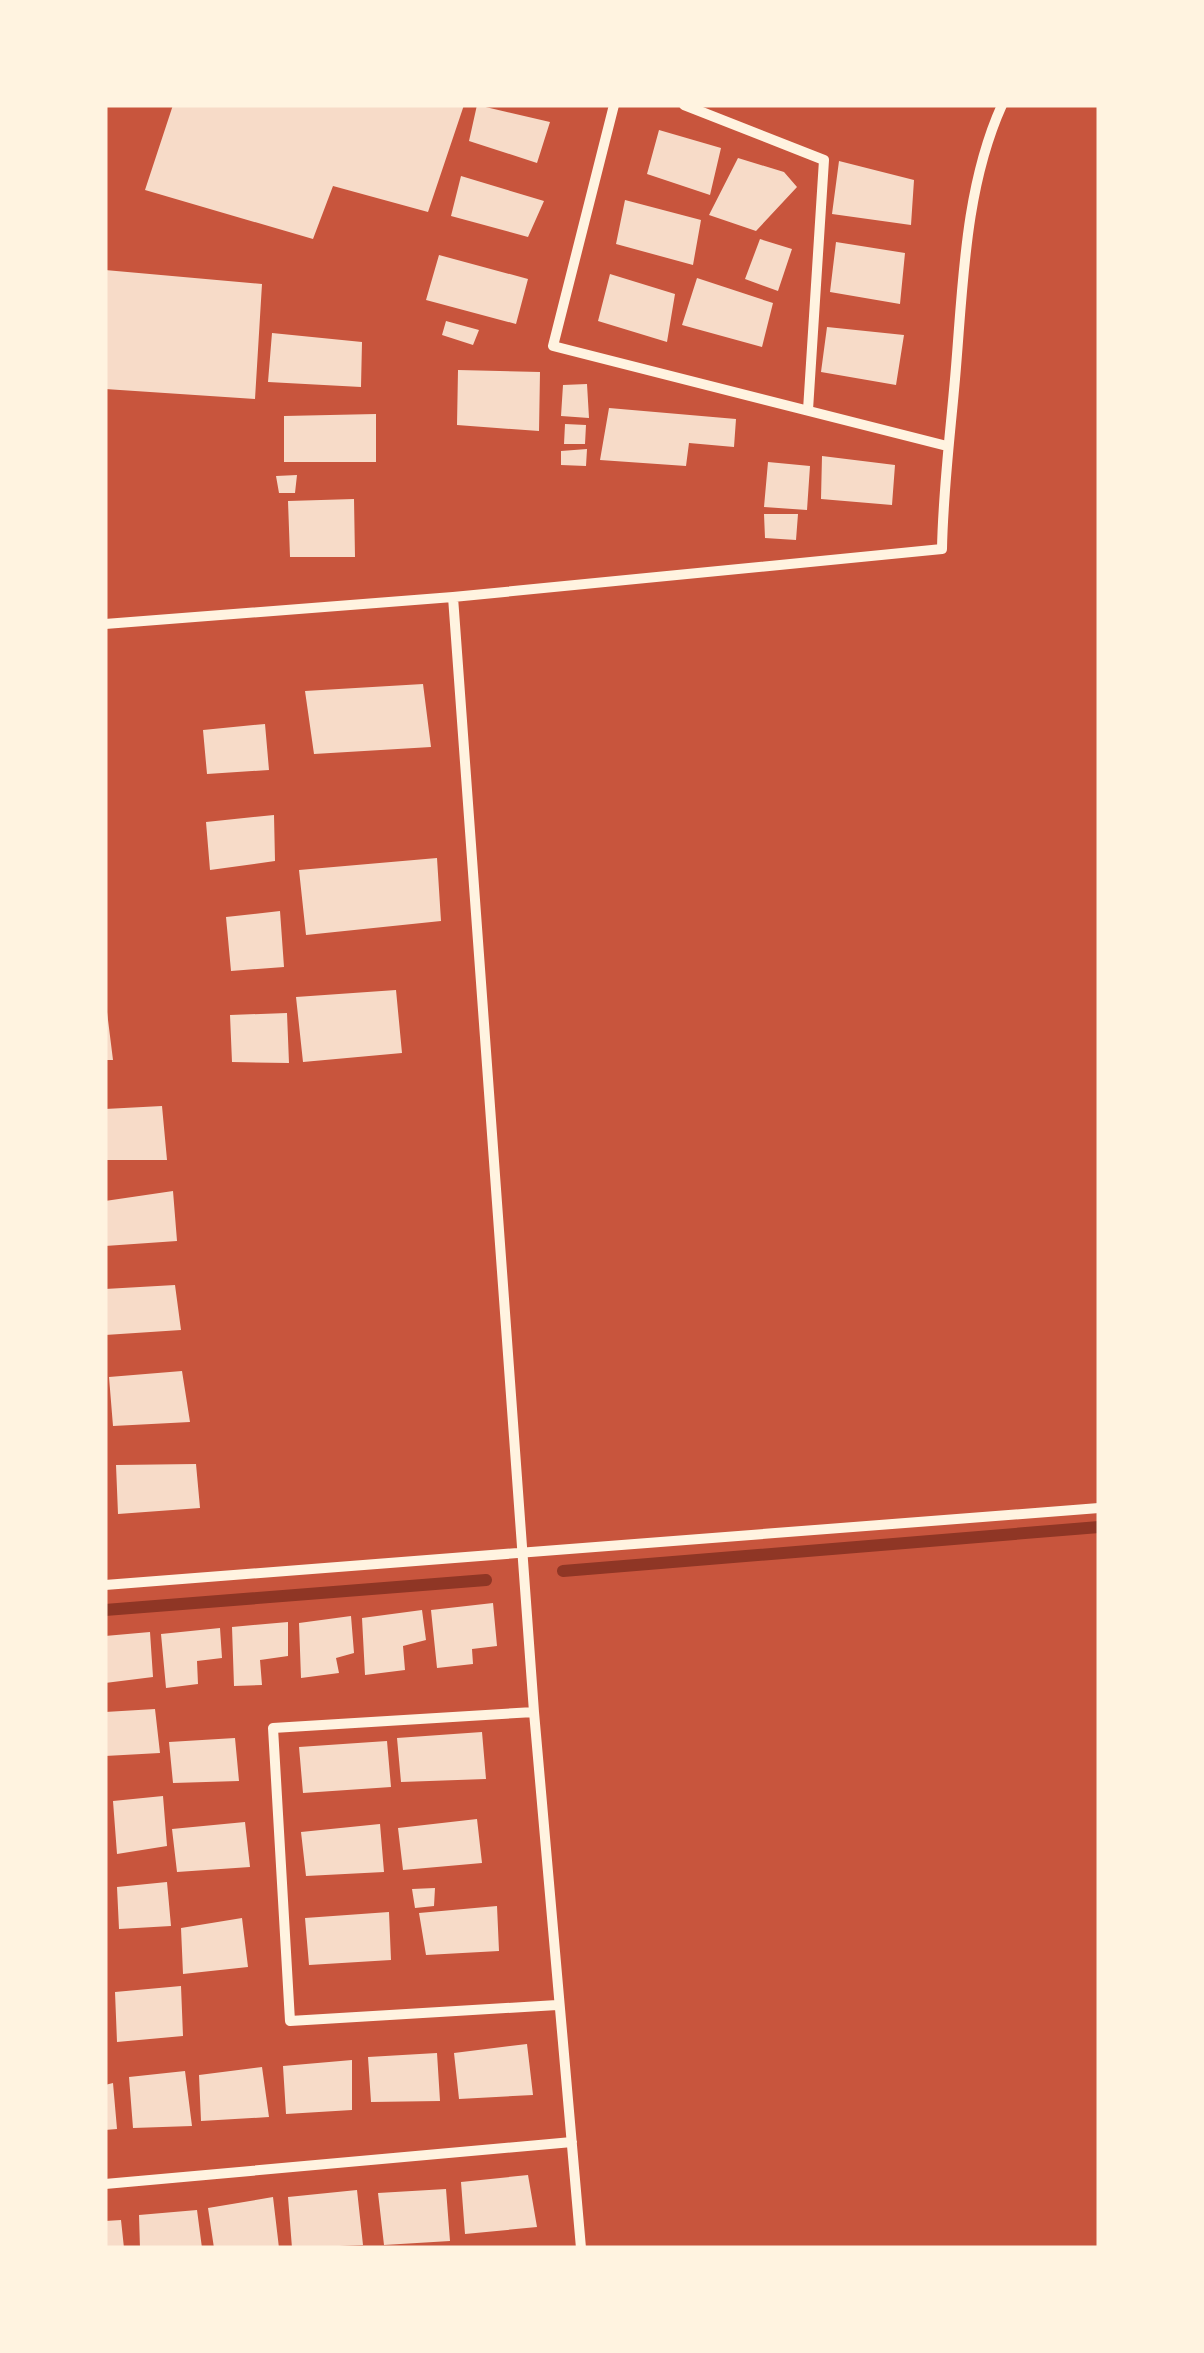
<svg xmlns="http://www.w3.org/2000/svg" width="1204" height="2353" viewBox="0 0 1204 2353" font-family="Karla,sans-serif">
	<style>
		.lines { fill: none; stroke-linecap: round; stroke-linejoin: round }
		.stream { stroke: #8f3625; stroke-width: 12 }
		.building { fill: #f7dbc8 }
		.minor { stroke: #fff3e0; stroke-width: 10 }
	</style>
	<rect width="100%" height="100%" fill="#c8553d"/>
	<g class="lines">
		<!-- stream -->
		<path class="stream" d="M563,1571L1099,1527
			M105,1610L486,1580"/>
	</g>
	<!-- building -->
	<path class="building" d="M173,105H464L428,212L333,186L313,239L145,190Z
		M477,105L550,122L537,163L469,141Z
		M659,130L721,148L710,195L647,174Z
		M738,158L784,172L797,187L756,231L709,215Z
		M839,161L914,180L911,225L832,214Z
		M461,176L544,201L528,237L451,216Z
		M625,200L701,220L693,265L616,244Z
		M760,239L792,249L778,291L745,279Z
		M836,242L905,253L900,304L830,292Z
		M439,255L528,279L516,324L426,300Z
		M105,270L262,284L255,399L105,389Z
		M610,274L675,294L667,342L598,321Z
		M697,278L773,303L762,347L682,325Z
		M446,321L479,330L473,345L442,335Z
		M827,327L904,335L896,385L821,372Z
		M272,333L362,342L361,387L268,382Z
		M458,370L540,372L539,431L457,425Z
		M587,384L589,418L561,416L563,385Z
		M609,408L736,419L734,447L689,443L686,466L600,460Z
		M376,414V462H284V416Z
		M565,424L586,425L585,444H564Z
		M587,449L586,466L561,465V451Z
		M822,456L895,465L892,505L821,499Z
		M768,462L810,466L807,510L764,507Z
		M297,475L295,493H279L276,476Z
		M354,499L355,557H290L288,501Z
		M764,514H798L796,540L765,538Z
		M423,684L431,747L314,754L305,691Z
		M265,724L269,770L207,774L203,730Z
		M274,815L275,861L210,870L206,822Z
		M437,858L441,921L306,935L299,870Z
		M280,911L284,967L231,971L226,917Z
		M396,990L402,1053L303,1062L296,997Z
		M105,1012H107L113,1060H105Z
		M287,1013L289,1063L232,1062L230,1015Z
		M162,1106L167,1160H105V1109Z
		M173,1191L177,1241L105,1246V1201Z
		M175,1285L181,1330L105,1335V1289Z
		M182,1371L190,1422L113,1426L109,1377Z
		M196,1464L200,1508L118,1514L116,1465Z
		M493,1603L497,1646L472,1649L473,1664L437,1668L431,1610Z
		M422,1610L426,1640L403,1646L405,1670L365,1675L362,1618Z
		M351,1616L354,1653L336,1658L339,1673L301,1678L299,1623Z
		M288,1622V1656L260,1660L262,1685L234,1686L232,1627Z
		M220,1628L222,1658L197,1661L198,1684L166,1688L161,1634Z
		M150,1632L153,1677L105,1683V1636Z
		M155,1709L160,1753L105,1756V1712Z
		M482,1732L486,1779L401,1782L397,1738Z
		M235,1738L239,1781L173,1783L169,1742Z
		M387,1741L391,1787L303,1793L299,1747Z
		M163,1796L167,1846L117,1854L113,1801Z
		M477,1819L482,1863L403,1870L398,1828Z
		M245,1822L250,1867L177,1872L172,1829Z
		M380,1824L384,1872L306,1876L301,1832Z
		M167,1882L171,1926L119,1929L117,1887Z
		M435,1888L434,1906L415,1908L412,1889Z
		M497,1906L499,1951L426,1955L419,1913Z
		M389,1912L391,1960L309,1965L305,1918Z
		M242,1918L248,1967L183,1974L181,1928Z
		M181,1986L183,2036L117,2042L115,1992Z
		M527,2044L533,2095L459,2099L454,2053Z
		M437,2053L440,2101L371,2102L368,2057Z
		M352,2060V2110L286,2114L283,2066Z
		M262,2067L269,2117L201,2121L199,2075Z
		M185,2071L192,2126L133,2128L129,2077Z
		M113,2083L117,2129L105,2130V2085Z
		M528,2175L537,2227L465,2234L461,2182Z
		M446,2189L450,2241L384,2245L378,2193Z
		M357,2190L363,2245L292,2248L288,2197Z
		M273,2197L279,2248H214L208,2208Z
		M197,2210L202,2248H140L139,2215Z
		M121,2220L124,2248H105V2221Z"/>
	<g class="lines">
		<!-- minor -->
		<path class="minor" d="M614,105L553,346L947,446
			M684,105L824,160L808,410
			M453,597L534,1712L581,2248
			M105,624L453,597L942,549C943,492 950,436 955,379C963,288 964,189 1002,105
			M105,1585L1099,1508
			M534,1712L273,1728L290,2021L557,2005
			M105,2184L572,2142"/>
	</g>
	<!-- border -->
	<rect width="1204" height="2353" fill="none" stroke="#fff3e0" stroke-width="215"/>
</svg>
